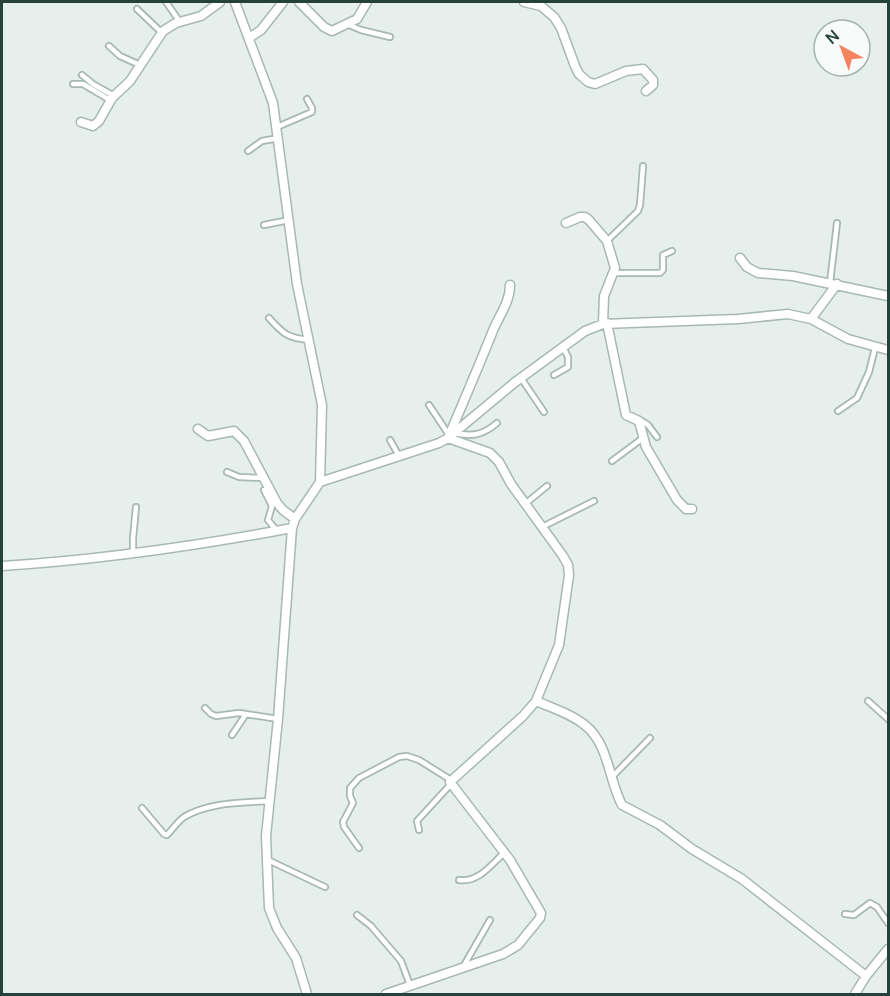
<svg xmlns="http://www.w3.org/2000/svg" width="890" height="996" viewBox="0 0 890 996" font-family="Manrope,sans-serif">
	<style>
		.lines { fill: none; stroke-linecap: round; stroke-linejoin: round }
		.service-casing { stroke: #a8b8b2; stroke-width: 8 }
		.minor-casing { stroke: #a8b8b2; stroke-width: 11 }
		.service { stroke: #fff; stroke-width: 4.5 }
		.minor { stroke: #fff; stroke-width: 8 }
	</style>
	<rect width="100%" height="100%" fill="#e6efeb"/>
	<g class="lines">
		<defs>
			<path id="service" d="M166,2L180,22
				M137,9L161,32
				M347,24L361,30L390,37
				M109,46L120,56L140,65
				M82,75L93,84L114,96
				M73,84H83L110,100
				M277,127L312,112V108L307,99
				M248,151L262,141L279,138
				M264,225L289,220
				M607,241L638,211L640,205L643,166
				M614,273H660L663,270V255L672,251
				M830,283L837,223
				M269,318C283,334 288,338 309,340
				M554,375L568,367V357L563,347
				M521,378L544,412
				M429,405L449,435
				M838,411L857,398L869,372L875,348
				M640,420L648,425L657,437
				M455,433C472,437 483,435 497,423
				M390,440L399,456
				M612,461L643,438
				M227,472L239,477L264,478
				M264,490L272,506L268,520L277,531
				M525,504L547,486
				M542,527L594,501
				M133,553V538L136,507
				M868,701L888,719
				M205,708L211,714L216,716L239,713L278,719
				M232,735L246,714
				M612,777L650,738
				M142,808L164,834L167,835C173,829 177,822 184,817C209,802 241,803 269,801
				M419,830L417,821L451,784
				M359,848L344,827L343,822L353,803L350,796V788L359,778L399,757L407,756L419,760L451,780
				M268,860L325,887
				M459,880C478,883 491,865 504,853
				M845,914L854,915L870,903L877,907L888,923
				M357,915L371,926L401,961L410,985
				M463,967L490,920"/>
			<path id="minor" d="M235,2L273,103L297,284L322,405L320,482L295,519L292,528L278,719L266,836L269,908L277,928L296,958L307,994
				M299,2L324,27L332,31L357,19L367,2
				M524,2L541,6L554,17L561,28L575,66L579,74L588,82L595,84L626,71L643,69L653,80V85L646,91
				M249,38L261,30L283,2
				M81,122L93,126L99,121L112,98L130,81L163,31L176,23L201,16L220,2
				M566,223L580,217H585L589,220L607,241L615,268L604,296L603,324
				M740,258L747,267L758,273L793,276L888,296
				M811,319L837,284
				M607,323L626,415L639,421L646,447L677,500L686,509H692
				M198,429L208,436L234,431L244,441L277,503L283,510L295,519
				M320,482L439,443L448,438L514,383L585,331L603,324L738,319L788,314L811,319L848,339L888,350
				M2,566C99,560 196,546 292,528
				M536,701C552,708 572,714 586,726C609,745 609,781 622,805L660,825L692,849L742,879L866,976
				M386,994L503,954L518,945L540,918L541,913L510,860L450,782L523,716L536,701L559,645L569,575L568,565L563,556L511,484L499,462L490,453L448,438C463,403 478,368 492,333C498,317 510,303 510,285
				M855,994L866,976L888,949"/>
		</defs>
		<!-- service casing -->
		<use href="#service" class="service-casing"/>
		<!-- minor casing -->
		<use href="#minor" class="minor-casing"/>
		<!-- service -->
		<use href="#service" class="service"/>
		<!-- minor -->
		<use href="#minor" class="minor"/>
	</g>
	<!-- border -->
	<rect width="890" height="996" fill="none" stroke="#24423a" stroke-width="6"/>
	<!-- north arrow -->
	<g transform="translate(842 48) rotate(319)"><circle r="28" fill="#f7fbf9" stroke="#a3b1ad" stroke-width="1.5"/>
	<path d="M0-4.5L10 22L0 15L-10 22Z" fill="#f4845f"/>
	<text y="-9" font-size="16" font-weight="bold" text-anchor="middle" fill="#24423a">N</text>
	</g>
</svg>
